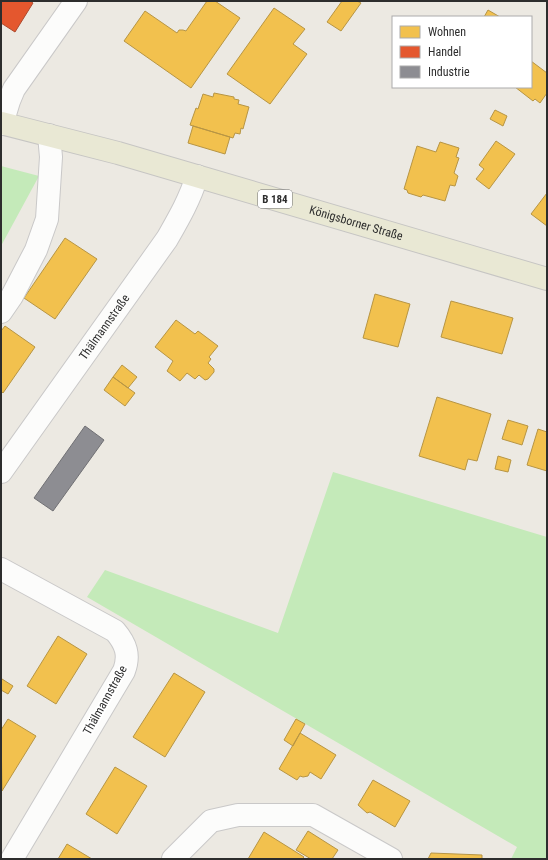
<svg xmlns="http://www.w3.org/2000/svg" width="548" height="860" viewBox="0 0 548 860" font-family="'Roboto Condensed',sans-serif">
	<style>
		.green { fill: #c4eab9 }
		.homes { fill: #f2c14e; stroke: #b79544 }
		.shops { fill: #e4572e; stroke: #ad4a2e }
		.industry { fill: #8d8d92; stroke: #707074 }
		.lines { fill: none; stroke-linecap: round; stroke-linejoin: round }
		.minor-casing { stroke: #c9c8c8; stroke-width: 24 }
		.major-casing { stroke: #c6c5c3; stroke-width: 24 }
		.minor { stroke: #fcfcfb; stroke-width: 22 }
		.major { stroke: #e9e8d4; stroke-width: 22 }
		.labels { text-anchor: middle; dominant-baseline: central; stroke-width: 4; stroke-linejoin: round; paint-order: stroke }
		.shield { fill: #fff; stroke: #6c6c6c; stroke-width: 1 }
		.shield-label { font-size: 11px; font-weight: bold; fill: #2d2d2d }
		.street-label { font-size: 12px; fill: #2d2d2d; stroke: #fff }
	</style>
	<rect width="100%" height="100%" fill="#ece9e2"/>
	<!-- green -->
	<path class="green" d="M1,166L39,176L1,246Z
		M333,472L547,537V859H511L517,847L87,597L105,570L278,633Z"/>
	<!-- homes -->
	<path class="homes" d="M207,1H215L240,18L191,88L124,41L145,11L177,33L179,30H183L186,31Z
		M342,1H357L361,3L341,31L327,22Z
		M274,8L305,29L293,44L307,54L270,104L227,74Z
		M488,10L500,17H484Z
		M531,61L547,73V93L540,103L535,99L533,101L515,87H531Z
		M214,93L234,97V99L239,100L238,104L249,107L243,129L241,128L240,134L235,133L233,138L190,125L196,108L198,109L203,94L213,97Z
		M495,110L507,116L503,126L490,119Z
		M193,126L230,137L225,154L188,143Z
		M496,141L515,154L489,189L476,179L484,169L479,165Z
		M440,142L459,148L456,157L459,158L454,173L458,176L455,186L450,185L445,201L423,195L421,197L408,193L407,190L404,189L417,146L436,152Z
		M547,193V226L531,214Z
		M65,238L97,259L55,319L24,298Z
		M375,294L410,304L398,347L363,338Z
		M451,301L513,318L502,354L441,337Z
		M176,320L195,334L198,331L218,346L209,357L211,359L208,363L214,369V372L208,379L205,380L199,375L195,379L187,373L180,381L167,371L173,361L155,347Z
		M5,326L35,347L3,393L1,391V331Z
		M122,365L137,377L128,388L113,377Z
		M113,377L135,393L125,406L104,390Z
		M437,397L491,414L477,461L468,459L465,470L419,456Z
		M508,420L528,426L522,445L502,439Z
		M538,429L547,432V471L527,465Z
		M498,456L511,460L508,472L495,469Z
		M58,636L87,654L56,704L27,686Z
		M174,673L205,692L165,757L133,737Z
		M2,679L13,686L8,694L1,690V681Z
		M8,719L36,736L2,791L1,730Z
		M296,719L305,724L293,746L284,740Z
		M300,733L336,755L321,779L310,772L308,776L303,777L300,776L297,780L279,769Z
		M115,767L147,786L117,834L86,814Z
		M373,780L410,801L395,827L370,812L367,813L358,805Z
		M308,831L338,850L332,859H311L296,850Z
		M264,832L304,857L302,859H248Z
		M67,844L92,859H58Z
		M431,853L482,855V859H428Z"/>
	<!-- shops -->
	<path class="shops" d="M1,1H30L33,3L15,32L1,23Z"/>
	<!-- industry -->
	<path class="industry" d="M85,426L104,440L53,511L34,498Z"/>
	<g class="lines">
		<defs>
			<g id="minor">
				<path d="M2,124L9,101L14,89L76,1"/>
				<path d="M1,312L12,296L36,250L47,219L51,157L49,135"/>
				<path id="s1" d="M1,472L167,239C179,218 190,199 197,176"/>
				<path d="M1,569L115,631C126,644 130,655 124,671L12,859"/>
				<path d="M173,859L211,821L238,815H313L391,859"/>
			</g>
			<g id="major">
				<path id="s2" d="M1,123L118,153L547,279"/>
			</g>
		</defs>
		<!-- minor casing -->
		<use href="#minor" class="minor-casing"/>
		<!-- major casing -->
		<use href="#major" class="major-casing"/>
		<!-- minor -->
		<use href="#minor" class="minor"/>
		<!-- major -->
		<use href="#major" class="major"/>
	</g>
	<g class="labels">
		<!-- shield labels -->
		<rect class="shield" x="258" y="190" width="34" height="18" rx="3"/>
		<g class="shield-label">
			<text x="275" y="199">B 184</text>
		</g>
		<!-- street labels -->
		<g class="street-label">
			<text stroke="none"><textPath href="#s2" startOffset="369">Königsborner Straße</textPath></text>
			<text stroke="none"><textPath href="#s1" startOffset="178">Thälmannstraße</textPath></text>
			<text transform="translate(105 700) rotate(-61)">Thälmannstraße</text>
		</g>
	</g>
	<!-- border -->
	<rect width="548" height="860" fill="none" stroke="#2d2d2d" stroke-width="4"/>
	<!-- legend -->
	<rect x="392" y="16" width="140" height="72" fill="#ffffff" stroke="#ababab"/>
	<rect x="400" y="26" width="20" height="12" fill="#f2c14e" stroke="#ababab"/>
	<text x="428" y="36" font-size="12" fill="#2d2d2d">Wohnen</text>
	<rect x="400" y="46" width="20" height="12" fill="#e4572e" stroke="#ababab"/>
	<text x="428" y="56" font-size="12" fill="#2d2d2d">Handel</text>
	<rect x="400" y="66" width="20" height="12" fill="#8d8d92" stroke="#ababab"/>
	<text x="428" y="76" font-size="12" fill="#2d2d2d">Industrie</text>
</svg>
